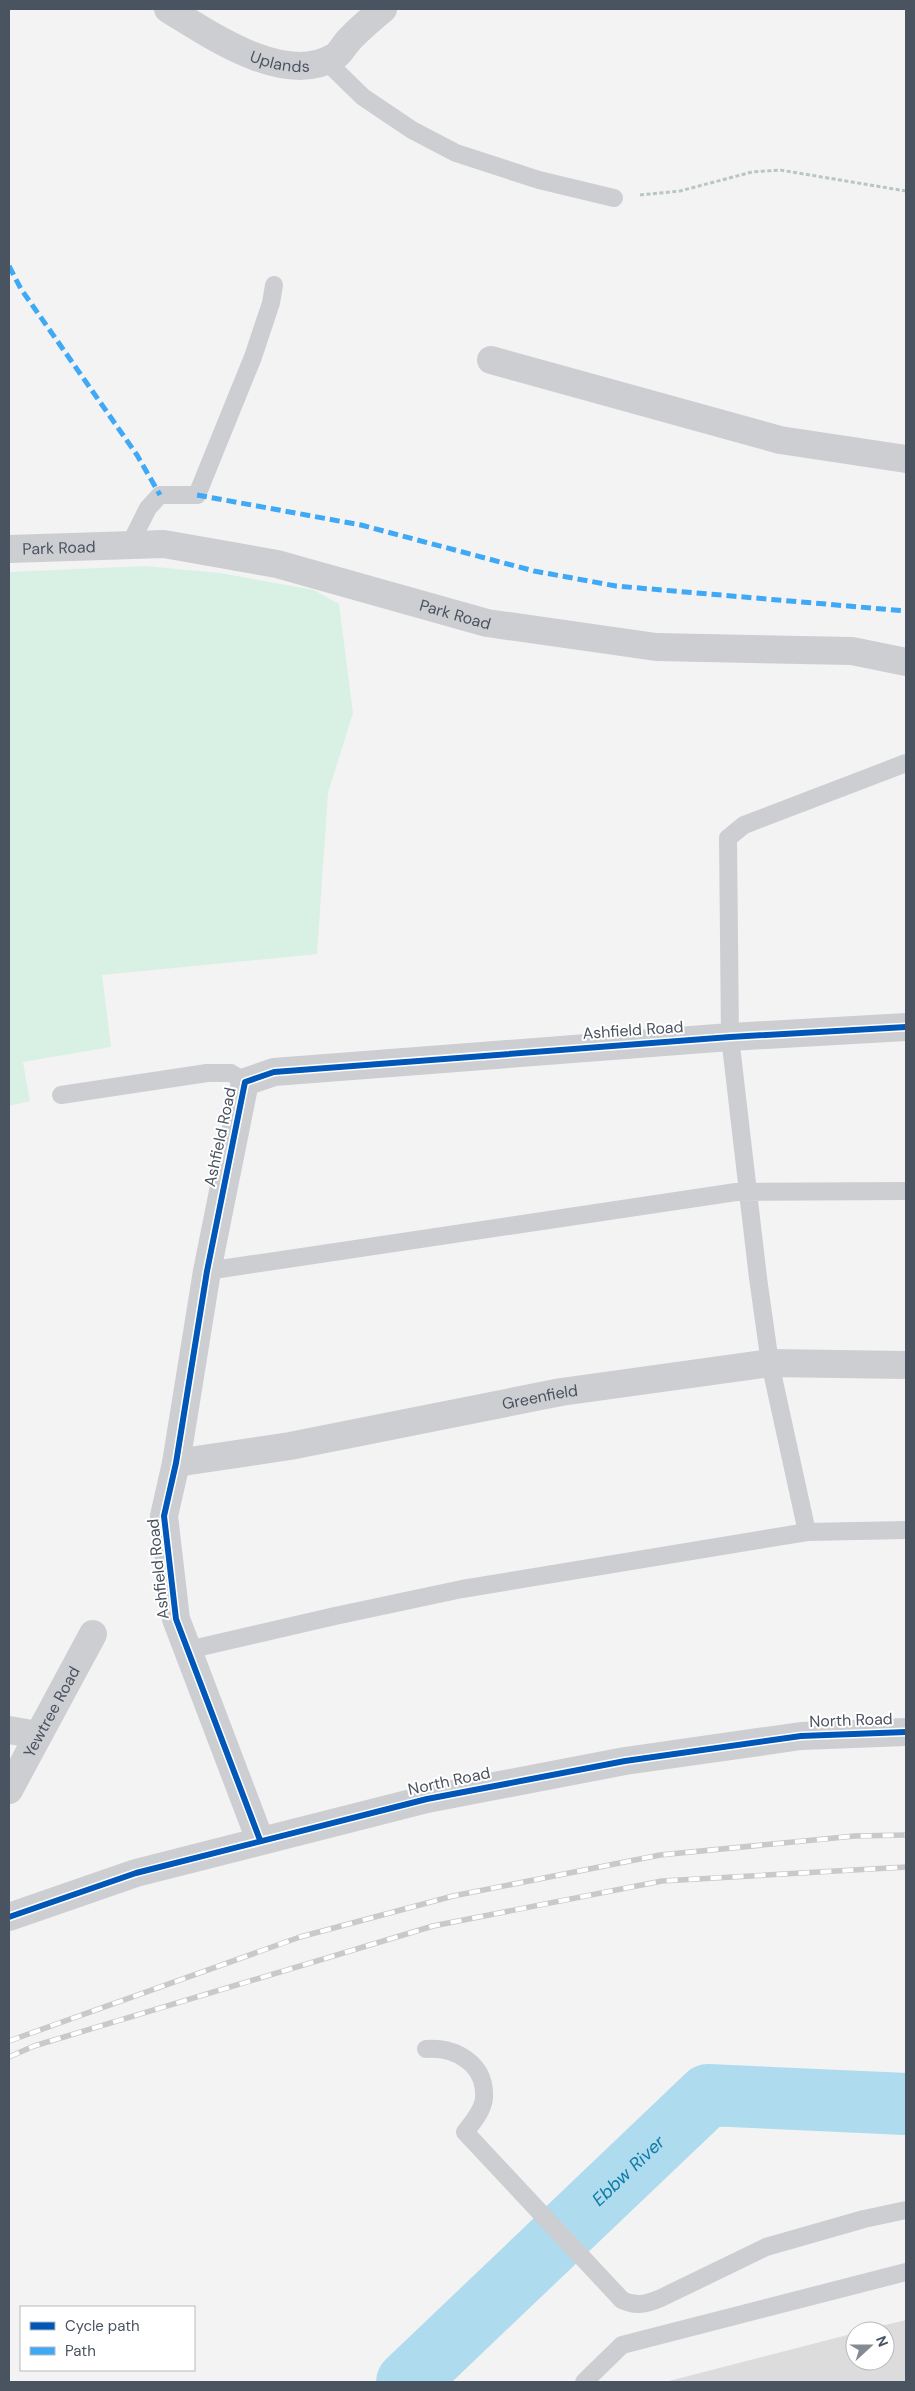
<svg xmlns="http://www.w3.org/2000/svg" width="915" height="2391" viewBox="0 0 915 2391" font-family="'DM Sans',sans-serif">
	<style>
		.green { fill: #d8f1e4 }
		.lines { fill: none; stroke-linecap: round; stroke-linejoin: round }
		.river { stroke: #aedbee; stroke-width: 62 }
		.building { fill: #dcdcdd }
		.path { stroke: #bac6c3; stroke-width: 3; stroke-dasharray: 4 2.5; stroke-linecap: butt }
		.service { stroke: #cdced1; stroke-width: 18 }
		.minor { stroke: #cdced1; stroke-width: 28 }
		.tertiary { stroke: #cdced1; stroke-width: 28 }
		.rail-casing { stroke: #c8c9cb; stroke-width: 5.5 }
		.rail { stroke: #fff; stroke-width: 4; stroke-dasharray: 11; stroke-linecap: butt }
		.quiet { stroke: #3fa9f5; stroke-width: 5; stroke-dasharray: 10 5; stroke-linecap: butt }
		.cycleway-casing { stroke: #fff; stroke-width: 9 }
		.cycleway { stroke: #0057b8; stroke-width: 6 }
		.labels { text-anchor: middle; dominant-baseline: central; stroke-width: 4; stroke-linejoin: round; paint-order: stroke }
		.street-label { font-size: 16px; fill: #4a5360; stroke: #fff }
		.water-label { font-size: 18px; font-style: italic; fill: #0d7aa7; stroke: #fff }
	</style>
	<rect width="100%" height="100%" fill="#f3f3f3"/>
	<!-- green -->
	<path class="green" d="M145,566L220,573L314,590L339,604L353,713L328,793L317,954L102,975L111,1047L23,1062L30,1101L9,1106V572Z"/>
	<g class="lines">
		<!-- river -->
		<path class="river" id="s1" d="M407,2382L708,2095L906,2104"/>
	</g>
	<!-- building -->
	<path class="building" d="M906,2320V2382H665L855,2333V2361H885V2331L864,2330Z"/>
	<g class="lines">
		<!-- path -->
		<path class="path" d="M640,195L680,191L752,172L780,170L906,191"/>
		<!-- service -->
		<path class="service" d="M326,61L363,97L412,130L456,153L539,180L614,198
			M130,544L148,508L160,495H197L253,357L271,303L274,285
			M61,1095L207,1073H231L245,1082
			M207,1271L736,1192L906,1191
			M807,1532L770,1363L758,1278L730,1037L728,838L744,825L906,763
			M188,1650L335,1616L462,1589L807,1532L906,1530
			M426,2049C456,2047 486,2064 484,2098C483,2111 472,2123 465,2132L622,2300C636,2307 647,2304 661,2298L766,2247L864,2219L906,2210
			M584,2382L622,2345L906,2272"/>
		<!-- minor -->
		<g class="minor">
			<path id="s2" d="M168,9C209,34 284,87 334,57C340,54 344,45 349,40C359,29 371,19 383,9"/>
			<path d="M491,360L780,440L906,459"/>
			<path id="s3" d="M9,549L164,544L277,564L487,623L656,647L852,651L906,662"/>
			<path id="s4" d="M176,1463L290,1446L561,1392L770,1363L906,1365"/>
			<path d="M9,1730L38,1735"/>
			<path id="s5" d="M9,1790L93,1634"/>
			<path d="M260,1840L176,1619L164,1516L176,1463L207,1271L245,1082L274,1072L730,1037L906,1027"/>
		</g>
		<!-- tertiary -->
		<path class="tertiary" d="M9,1917L136,1873L427,1799L625,1761L801,1736L906,1732"/>
		<defs>
			<path id="rail" d="M9,2041L300,1937L453,1896L660,1855L855,1836L906,1835
				M9,2057L34,2046L433,1926L662,1881L906,1867"/>
		</defs>
		<!-- rail casing -->
		<use href="#rail" class="rail-casing"/>
		<!-- rail -->
		<use href="#rail" class="rail"/>
		<!-- quiet -->
		<path class="quiet" d="M9,266L21,289L137,455L160,495
			M197,495L361,525L534,571L616,586L906,611"/>
		<defs>
			<path id="cycleway" d="M260,1840L176,1619L164,1516L176,1463L207,1271L245,1082L274,1072L730,1037L906,1027
				M9,1917L136,1873L427,1799L625,1761L801,1736L906,1732"/>
		</defs>
		<!-- cycleway casing -->
		<use href="#cycleway" class="cycleway-casing"/>
		<!-- cycleway -->
		<use href="#cycleway" class="cycleway"/>
	</g>
	<g class="labels">
		<!-- street labels -->
		<g class="street-label">
			<text stroke="none"><textPath href="#s2" startOffset="125">Uplands</textPath></text>
			<text stroke="none"><textPath href="#s3" startOffset="50">Park Road</textPath></text>
			<text stroke="none"><textPath href="#s3" startOffset="455">Park Road</textPath></text>
			<text transform="translate(633 1030) rotate(-4)">Ashfield Road</text>
			<text transform="translate(220 1137) rotate(-78)">Ashfield Road</text>
			<text stroke="none"><textPath href="#s4" startOffset="370">Greenfield</textPath></text>
			<text transform="translate(158 1569) rotate(-96)">Ashfield Road</text>
			<text stroke="none"><textPath href="#s5" startOffset="89">Yewtree Road</textPath></text>
			<text transform="translate(851 1720) rotate(-2)">North Road</text>
			<text transform="translate(449 1781) rotate(-12)">North Road</text>
		</g>
		<!-- water labels -->
		<g class="water-label">
			<text stroke="none"><textPath href="#s1" startOffset="306">Ebbw River</textPath></text>
		</g>
	</g>
	<!-- border -->
	<rect width="915" height="2391" fill="none" stroke="#4a5360" stroke-width="20"/>
	<!-- legend -->
	<rect x="20" y="2306" width="175" height="65" fill="#ffffff" stroke="#b7babf"/>
	<rect x="30" y="2322" width="25" height="8" fill="#0057b8" stroke="#b7babf"/>
	<text x="65" y="2331" font-size="15" fill="#4a5360">Cycle path</text>
	<rect x="30" y="2347" width="25" height="8" fill="#3fa9f5" stroke="#b7babf"/>
	<text x="65" y="2356" font-size="15" fill="#4a5360">Path</text>
	<!-- north arrow -->
	<g transform="translate(870 2346) rotate(69)"><circle r="24" fill="#ffffff" stroke="#b7babf"/>
	<path d="M0-4L9 19L0 12L-9 19Z" fill="#858b93"/>
	<text y="-8" font-size="14" font-weight="bold" text-anchor="middle" fill="#4a5360">N</text>
	</g>
</svg>
